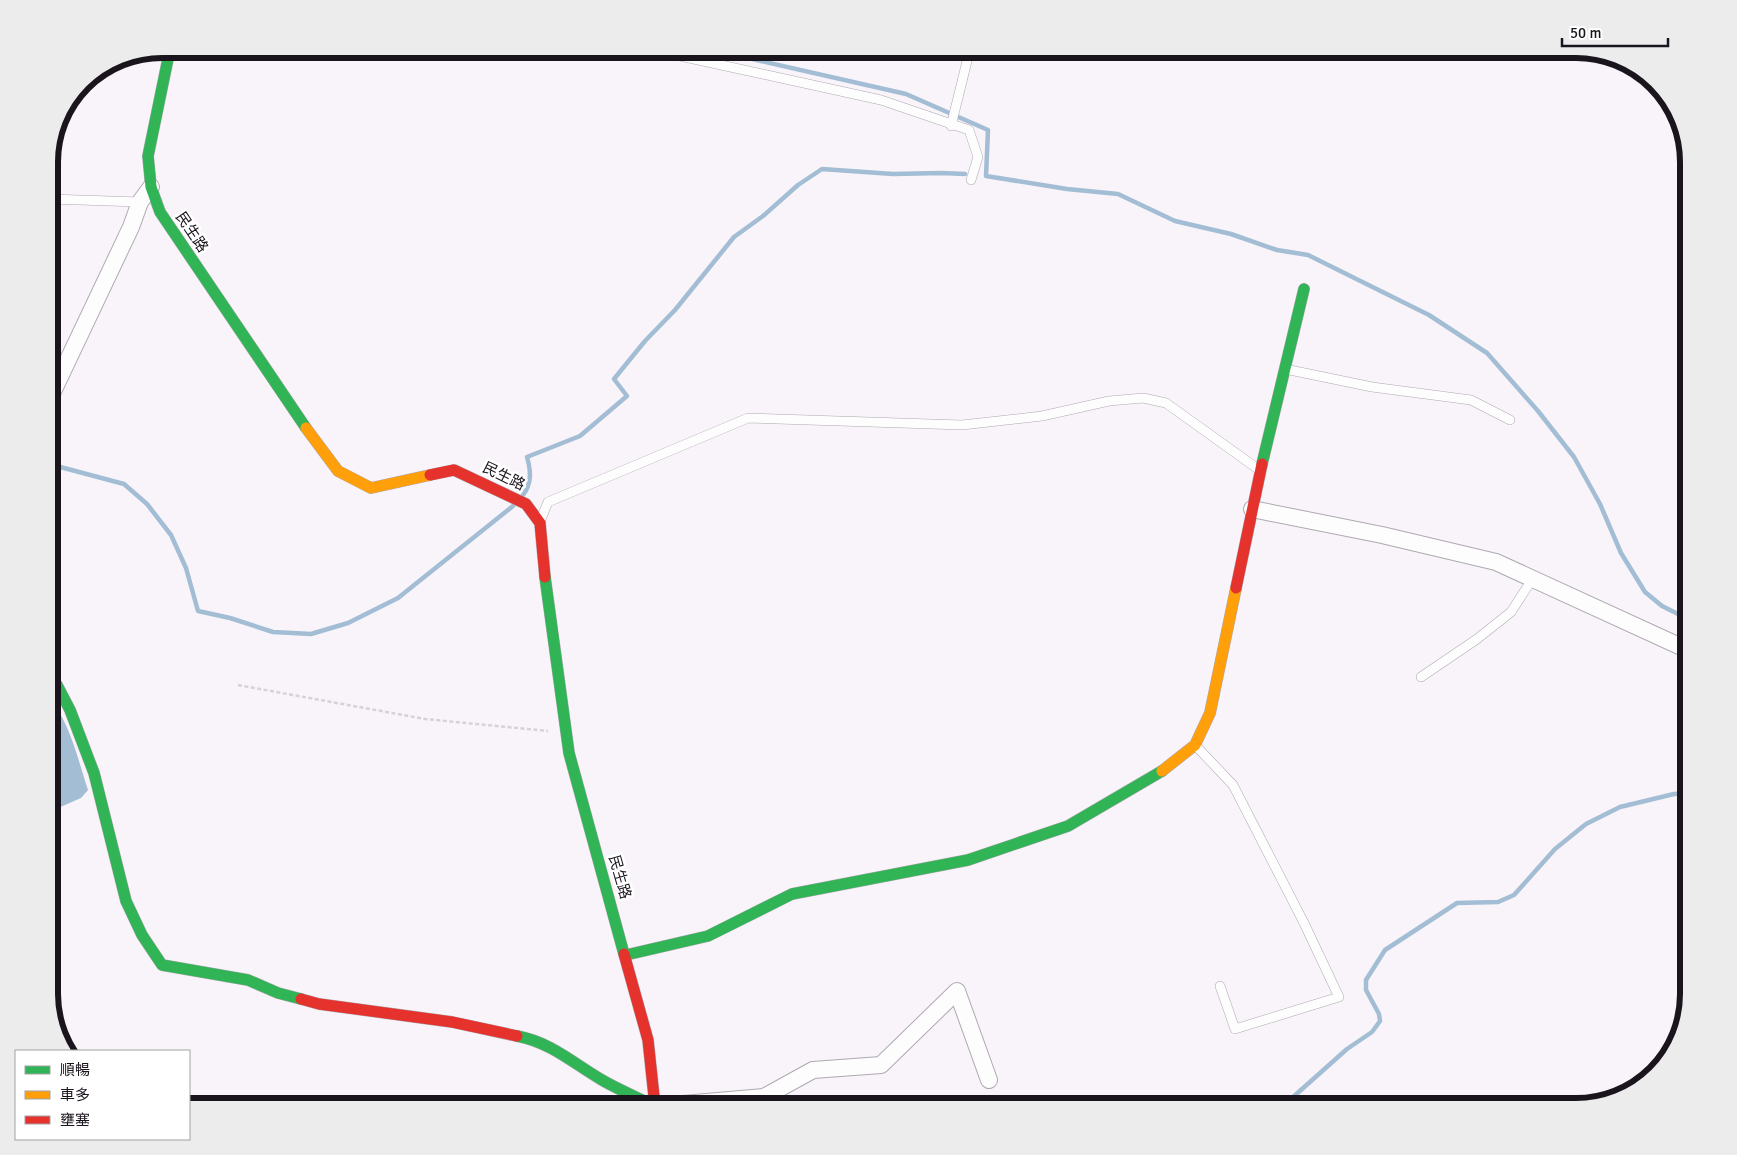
<svg xmlns="http://www.w3.org/2000/svg" width="1737" height="1155" viewBox="0 0 1737 1155" font-family="Signika,'Noto Sans TC',sans-serif">
	<style>
		.water { fill: #a3bdd4 }
		.lines { fill: none; stroke-linecap: round; stroke-linejoin: round }
		.stream { stroke: #a3bdd4; stroke-width: 4.5 }
		.lane-casing { stroke: #aea9b0; stroke-width: 10 }
		.street-casing { stroke: #aea9b0; stroke-width: 18 }
		.fast-casing { stroke: #aea9b0; stroke-width: 12 }
		.slow-casing { stroke: #aea9b0; stroke-width: 12 }
		.jam-casing { stroke: #aea9b0; stroke-width: 12 }
		.path { stroke: #d4d3d5; stroke-width: 2.5; stroke-dasharray: 4 2.5; stroke-linecap: butt }
		.lane { stroke: #fefdfe; stroke-width: 9 }
		.street { stroke: #fefdfe; stroke-width: 16 }
		.fast { stroke: #30b455; stroke-width: 11 }
		.slow { stroke: #ff9f0a; stroke-width: 11 }
		.jam { stroke: #e5322d; stroke-width: 11 }
		.labels { text-anchor: middle; dominant-baseline: central; stroke-width: 5; stroke-linejoin: round; paint-order: stroke }
		.street-label { font-size: 15px; fill: #1a141c; stroke: #fff }
		.rim { fill: none; stroke: #1a141c; stroke-width: 6 }
	</style>
	<rect width="100%" height="100%" fill="#f8f4fa"/>
	<!-- water -->
	<path class="water" d="M49,698C70,722 78,760 88,790L81,798L49,812Z"/>
	<g class="lines">
		<!-- stream -->
		<path class="stream" d="M708,49L906,94L988,130L986,176L1067,189L1118,194L1175,221L1231,234L1277,250L1308,255L1429,315L1487,353L1538,411L1574,457L1600,504L1621,553L1645,592L1662,606L1688,619
			M49,464L124,484L147,504L171,535L186,568L198,611L230,618L273,632L311,634L348,623L398,598L513,506
			M523,495C532,483 531,471 527,457L580,436L627,396L614,379L645,341L675,310L734,237L763,216L798,185L822,169L893,174L942,173L965,174
			M1283,1106L1347,1049L1372,1032L1380,1021L1379,1014L1366,990V980L1385,950L1457,903L1498,902L1514,895L1555,849L1586,824L1620,807L1674,794L1688,793"/>
		<defs>
			<path id="lane" d="M648,49L881,100L969,130L978,157L971,180
				M951,126L970,49
				M49,199L140,202
				M1285,369L1372,387L1471,400L1510,420
				M541,519L548,502L748,418L962,425L1042,416L1109,401L1143,398L1166,403L1258,469
				M1421,677L1477,639L1511,612L1533,578
				M1195,745L1233,785L1304,923L1339,997L1235,1029L1220,986"/>
			<path id="street" d="M49,400L131,227L140,202L151,187
				M1252,509L1382,535L1496,562L1688,650
				M660,1106L764,1097L813,1070L881,1065L957,991L989,1080"/>
			<path id="fast" d="M170,49L148,156L151,187L160,212L306,428
				M1262,464L1304,289
				M545,577L569,753L624,954
				M49,678L57,685L70,710L94,773L126,901L142,935L162,965L248,980L278,993L301,999
				M626,955L708,936L792,894L968,860L1068,826L1162,771
				M517,1036C550,1042 573,1063 602,1080C619,1090 637,1097 654,1106"/>
			<path id="slow" d="M306,428L338,471L371,488L430,475
				M1162,771L1195,745L1210,713L1236,588"/>
			<path id="jam" d="M430,475L454,470L526,504L540,523L545,577
				M1236,588L1262,464
				M624,954L648,1040L655,1106
				M301,999L319,1004L452,1022L517,1036"/>
		</defs>
		<!-- lane casing -->
		<use href="#lane" class="lane-casing"/>
		<!-- street casing -->
		<use href="#street" class="street-casing"/>
		<!-- fast casing -->
		<use href="#fast" class="fast-casing"/>
		<!-- slow casing -->
		<use href="#slow" class="slow-casing"/>
		<!-- jam casing -->
		<use href="#jam" class="jam-casing"/>
		<!-- path -->
		<path class="path" d="M238,685L425,719L548,731"/>
		<!-- lane -->
		<use href="#lane" class="lane"/>
		<!-- street -->
		<use href="#street" class="street"/>
		<!-- fast -->
		<use href="#fast" class="fast"/>
		<!-- slow -->
		<use href="#slow" class="slow"/>
		<!-- jam -->
		<use href="#jam" class="jam"/>
	</g>
	<g class="labels">
		<!-- street labels -->
		<g class="street-label">
			<text transform="translate(192 232) rotate(56)">民生路</text>
			<text transform="translate(504 476) rotate(26)">民生路</text>
			<text transform="translate(620 877) rotate(74)">民生路</text>
		</g>
	</g>
	<!-- crop -->
	<path d="M0 0H1737V1155H0ZM162 58H1576A104 104 0 0 1 1680 162V994A104 104 0 0 1 1576 1098H162A104 104 0 0 1 58 994V162A104 104 0 0 1 162 58Z" fill="#edeced" fill-rule="evenodd"/>
	<path class="rim" d="M162 58H1576A104 104 0 0 1 1680 162V994A104 104 0 0 1 1576 1098H162A104 104 0 0 1 58 994V162A104 104 0 0 1 162 58Z"/>
	<!-- legend -->
	<rect x="15" y="1050" width="175" height="90" fill="#ffffff" stroke="#a3a1a4"/>
	<rect x="25" y="1066" width="25" height="8" fill="#30b455" stroke="#a3a1a4"/>
	<text x="60" y="1075" font-size="15" fill="#1a141c">順暢</text>
	<rect x="25" y="1091" width="25" height="8" fill="#ff9f0a" stroke="#a3a1a4"/>
	<text x="60" y="1100" font-size="15" fill="#1a141c">車多</text>
	<rect x="25" y="1116" width="25" height="8" fill="#e5322d" stroke="#a3a1a4"/>
	<text x="60" y="1125" font-size="15" fill="#1a141c">壅塞</text>
	<!-- scale -->
	<path d="M1562 38v8h106v-8" fill="none" stroke="#1a141c" stroke-width="2.5"/>
	<text x="1570" y="38" font-size="15" fill="#1a141c" stroke="#ffffff" stroke-width="4" paint-order="stroke">50 m</text>
</svg>
